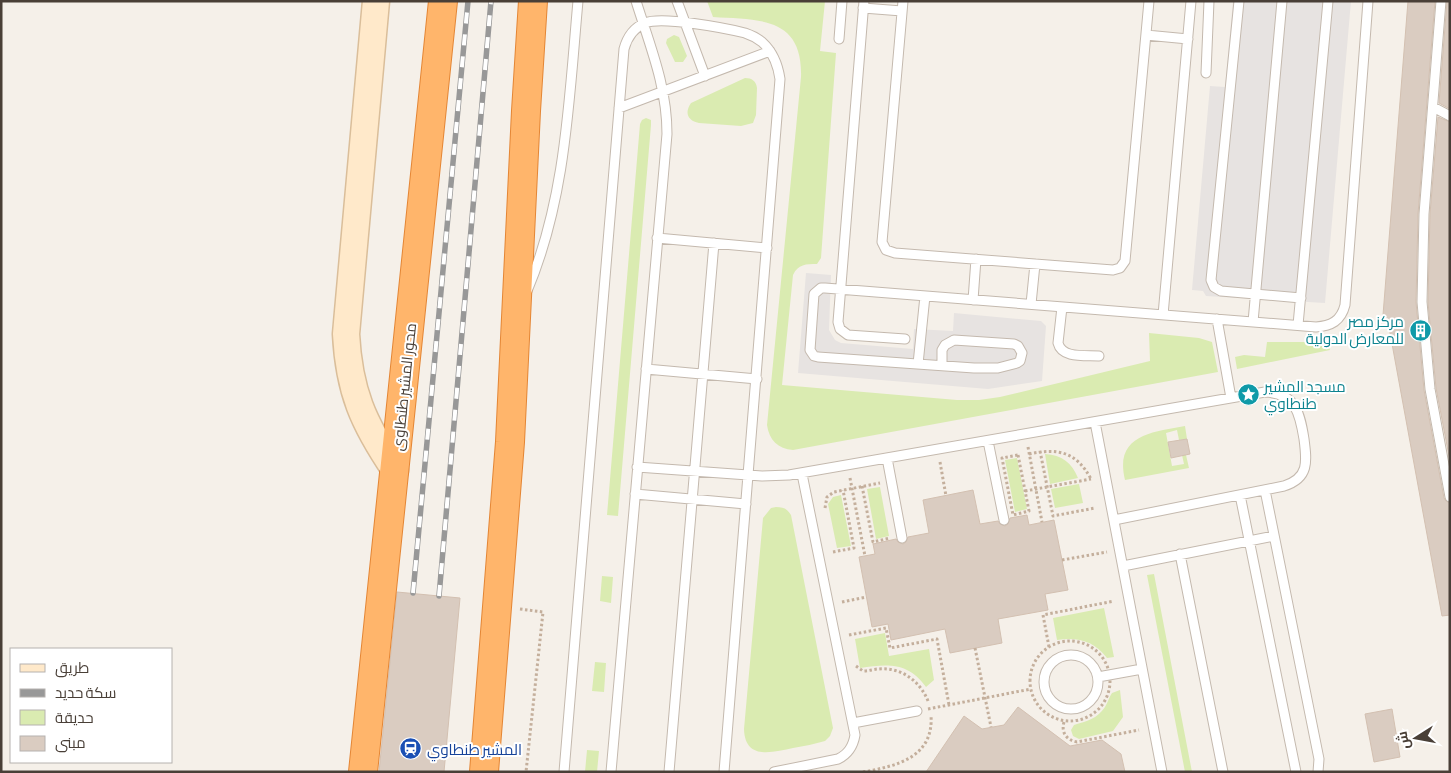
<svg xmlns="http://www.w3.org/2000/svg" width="1451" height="773" viewBox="0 0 1451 773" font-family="'Asap Condensed',Cairo,sans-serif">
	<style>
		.green { fill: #daebb1 }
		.parking { fill: #e7e3e1 }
		.building { fill: #daccc1; stroke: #d3c0b1 }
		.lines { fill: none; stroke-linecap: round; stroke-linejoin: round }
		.lane-casing { stroke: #c4b9ae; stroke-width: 11 }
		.secondary-casing { stroke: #dabe9a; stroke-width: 29 }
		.highway-casing { stroke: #e48635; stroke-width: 30 }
		.path { stroke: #c4af9c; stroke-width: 3; stroke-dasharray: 2.5 2.5; stroke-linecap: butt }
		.lane { stroke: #fff; stroke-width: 9 }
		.secondary { stroke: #ffe9ca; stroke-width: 26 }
		.highway { stroke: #ffb56b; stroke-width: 28 }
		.rail-casing { stroke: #989898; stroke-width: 5.5 }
		.rail { stroke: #fff; stroke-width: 4; stroke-dasharray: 11; stroke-linecap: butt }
		.labels { text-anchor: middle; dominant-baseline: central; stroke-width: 4; stroke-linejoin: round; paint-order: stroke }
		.culture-label { font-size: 15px; fill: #0d838f; stroke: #fff; text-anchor: end }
		.street-label { font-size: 15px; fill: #493f37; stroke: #fff }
		.transit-label { font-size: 15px; fill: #164399; stroke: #fff; text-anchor: start }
	</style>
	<rect width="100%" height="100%" fill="#f5f0e9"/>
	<!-- green -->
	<path class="green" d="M707,1H825L820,51L836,53L821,258L817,264C806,264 798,264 793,275L782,385L957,400H979L1000,397L1150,361L1149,333L1199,338L1212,342L1218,372L793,450C778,449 769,440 767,425L801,77C803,16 758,20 713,17Z
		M674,35L679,37L687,56L683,62H675L666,43L667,39Z
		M745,78C752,78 756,81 757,88L756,115L753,123L741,126L699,123C688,121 684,113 691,103Z
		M646,118L651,120V125L618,516L607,515L640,124L642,120Z
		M1267,342H1328L1330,350L1237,369L1235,357L1244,355L1265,357Z
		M1185,426L1187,439L1179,440L1177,430L1166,433L1172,466L1184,464L1182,455H1186L1189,468L1125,480C1114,435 1152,432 1185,426Z
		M1045,454C1062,455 1072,463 1078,478L1050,484Z
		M1017,458L1027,509L1015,512L1005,460Z
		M1079,484L1083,503L1055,508L1051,489Z
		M880,487L889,536L876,539L867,489Z
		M841,495L851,546L837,548L828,504L833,497Z
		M776,507C784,507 787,509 791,515L833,728L830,736L825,741C815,744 804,746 793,748C773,752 745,761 744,729L763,518L771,508Z
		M1154,574L1192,772H1185L1147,575Z
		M602,576L613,577L611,603L600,601Z
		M1104,608L1114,657L1107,658C1094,641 1078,637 1057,640L1053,618Z
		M885,633L889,656L929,649L934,680L926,687C908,662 888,664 860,668L855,639Z
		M595,662L606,663L604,692L592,691Z
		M1120,690L1123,717L1113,731L1079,739L1073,736L1071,730L1074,725C1087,721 1097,719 1105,707C1108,702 1109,697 1112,693Z
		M587,750L599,751L597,772H585Z"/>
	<!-- parking -->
	<path class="parking" d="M1233,1H1351L1325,303L1206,296L1203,291L1192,290L1210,86L1225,87Z
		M806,273L831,275L829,330L835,340L841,343L913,349L914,329L953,331L954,313L1041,321L1046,326L1042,381L988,389L798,373Z"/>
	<!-- building -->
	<path class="building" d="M1408,1H1435L1418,214L1416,302L1424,390L1444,498L1446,501L1450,503V615L1442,616L1388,322L1383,315Z
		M1447,1H1450V109L1439,103Z
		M1438,117L1450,122V461L1436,388L1428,302L1430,214Z
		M1187,439L1190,454L1171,458L1168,442Z
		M973,490L980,524L998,521L1000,524L1005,526L1008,524L1010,518L1027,515L1029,525L1054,520L1068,590L1045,594L1048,610L998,619L1002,643L950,653L945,629L891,640L888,624L872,627L859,557L875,554L873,544L896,539L898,542L903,544L906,542L908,537L929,533L923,500Z
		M397,592L460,598L444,772H379Z
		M1018,707L1070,746L1102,740L1121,754L1125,772H926L964,716L982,729L1004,725Z
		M1392,709L1400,757L1374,762L1365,714Z"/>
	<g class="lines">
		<defs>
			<path id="lane" d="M677,1L705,76
				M864,1L838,322L840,329L848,335L905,339
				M903,1L882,242L886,250L895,253L1113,270L1120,268L1125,261L1149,1
				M1239,1L1211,280L1214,287L1221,291L1301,298
				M1441,1L1424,214L1422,302L1430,389L1450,497
				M863,8L902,11
				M1146,35L1188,39
				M839,39L842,1
				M1206,73L1209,1
				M1433,107L1450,116
				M619,108L770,51
				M657,238L767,248
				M527,291C566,199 569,99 578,1
				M973,300L976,259
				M1031,304L1035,264
				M1062,307L1058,343C1062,359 1086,355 1099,356
				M1163,315L1191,1
				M1217,319L1231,398
				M1253,322L1282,1
				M1298,325L1328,1
				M918,364L925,296
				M942,365V350L945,345L954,340L1014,344L1018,346L1022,353L1020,361L1017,363L998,368H974L818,357L814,356L810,350L814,294L821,288H825L1316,327C1331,326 1341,321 1345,305L1368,1
				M646,369L757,379
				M1095,422L1162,772
				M988,441L1004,520
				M887,458L902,538
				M637,467L762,476L789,475L1265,392C1296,393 1300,414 1304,439C1307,462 1309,478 1284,486L1114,520
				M1265,490L1319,759L1318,772
				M635,494L746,504
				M1240,495L1296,772
				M1180,554L1223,772
				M1123,566L1274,536
				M1044 682a27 27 0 1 1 54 0a27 27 0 1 1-54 0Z
				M1098,677L1142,669
				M853,723L917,711
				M564,772L624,49C627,38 633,28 645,23C662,16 725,28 745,33C751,35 757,38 762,42C773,52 778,65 780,79L724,772
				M611,772L667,134C667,86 650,46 636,1
				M669,772L714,243
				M774,772L838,759C848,754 853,747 855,735L802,474"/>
			<path id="secondary" d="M376,1L346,334C349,391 363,423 395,470"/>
			<path id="highway" d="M363,772L443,1
				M484,772L510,442L526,111L533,1"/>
		</defs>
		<!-- lane casing -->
		<use href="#lane" class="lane-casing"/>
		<!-- secondary casing -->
		<use href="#secondary" class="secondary-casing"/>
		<!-- highway casing -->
		<use href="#highway" class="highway-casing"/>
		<!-- path -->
		<path class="path" d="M1028,447L1042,522
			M1040,451L1053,516L1095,508
			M1029,454C1057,448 1076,451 1091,479
			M1018,455L1029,511L1013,515L1002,458Z
			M940,462L946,496
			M850,478L865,556
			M862,486L873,542L890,538
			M1025,491L1091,479
			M825,508L827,497L834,492L880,483
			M833,552L854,548L843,490
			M1062,560L1107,552
			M842,602L866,597
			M520,609L543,612L526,772
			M849,635L886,628L890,648L937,639L949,705
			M1030 681a40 40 0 1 1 80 0a40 40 0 1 1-80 0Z
			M1049,647L1043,615L1114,601
			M975,648L991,727
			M856,666L863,671C869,671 874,669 879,669C901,667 920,681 928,701
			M928,709L1031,689
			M1064,722C1061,732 1066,740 1077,742L1139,730
			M863,772C896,766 934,758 931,715"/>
		<!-- lane -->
		<use href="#lane" class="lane"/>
		<!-- secondary -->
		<use href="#secondary" class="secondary"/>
		<!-- highway -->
		<use href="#highway" class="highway"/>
		<defs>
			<path id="rail" d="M413,593L468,1
				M439,596L491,1"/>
		</defs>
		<!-- rail casing -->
		<use href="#rail" class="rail-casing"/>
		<!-- rail -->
		<use href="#rail" class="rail"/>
	</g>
	<!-- icons -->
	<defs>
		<symbol id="building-disc" viewBox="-11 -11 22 22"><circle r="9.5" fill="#0f9aa8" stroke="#fff"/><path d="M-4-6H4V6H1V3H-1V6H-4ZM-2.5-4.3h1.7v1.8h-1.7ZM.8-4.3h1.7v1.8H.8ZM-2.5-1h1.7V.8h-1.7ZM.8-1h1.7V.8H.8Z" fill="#fff"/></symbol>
		<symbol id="sight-disc" viewBox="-11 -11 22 22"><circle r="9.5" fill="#0f9aa8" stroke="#fff"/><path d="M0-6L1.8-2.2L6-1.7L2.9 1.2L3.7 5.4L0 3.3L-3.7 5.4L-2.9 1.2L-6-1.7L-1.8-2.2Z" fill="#fff"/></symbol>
		<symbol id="station-disc" viewBox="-11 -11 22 22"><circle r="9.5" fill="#1a4fb4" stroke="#fff"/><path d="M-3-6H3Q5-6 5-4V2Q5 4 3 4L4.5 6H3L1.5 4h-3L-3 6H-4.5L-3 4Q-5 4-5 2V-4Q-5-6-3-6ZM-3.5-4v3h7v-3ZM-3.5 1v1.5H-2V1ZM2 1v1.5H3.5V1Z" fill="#fff"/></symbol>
	</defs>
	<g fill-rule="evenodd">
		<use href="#building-disc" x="1408" y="318" width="25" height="25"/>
		<use href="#sight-disc" x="1236" y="382" width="25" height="25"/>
		<use href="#station-disc" x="398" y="736" width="25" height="25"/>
	</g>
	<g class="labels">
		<!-- culture labels -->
		<g class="culture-label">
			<text x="1404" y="321">مركز مصر<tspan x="1404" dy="17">للمعارض الدولية</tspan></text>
			<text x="1264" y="386" text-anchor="start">مسجد المشير<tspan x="1264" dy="17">طنطاوي</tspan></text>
		</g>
		<!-- street labels -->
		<g class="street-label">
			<text transform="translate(404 387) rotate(-84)">محور المشير طنطاوى</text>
		</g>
		<!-- transit labels -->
		<g class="transit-label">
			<text x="427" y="749">المشير طنطاوي</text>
		</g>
	</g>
	<!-- border -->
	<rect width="1451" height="773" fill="none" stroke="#493f37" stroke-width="5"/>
	<!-- legend -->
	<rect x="10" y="648" width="162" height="115" fill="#ffffff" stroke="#b6b2af"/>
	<rect x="20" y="664" width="25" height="8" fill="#ffe9ca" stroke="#b6b2af"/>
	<text x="55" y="673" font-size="15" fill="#493f37">طريق</text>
	<rect x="20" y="689" width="25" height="8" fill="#989898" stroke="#b6b2af"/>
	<text x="55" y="698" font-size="15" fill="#493f37">سكة حديد</text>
	<rect x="20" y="710" width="25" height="15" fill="#daebb1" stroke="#b6b2af"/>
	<text x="55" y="723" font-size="15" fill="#493f37">حديقة</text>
	<rect x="20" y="736" width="25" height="15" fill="#daccc1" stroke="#b6b2af"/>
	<text x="55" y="748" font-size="15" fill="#493f37">مبنى</text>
	<!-- north arrow -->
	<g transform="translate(1416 738) rotate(259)" stroke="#ffffff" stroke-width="4" paint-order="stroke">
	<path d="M0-4L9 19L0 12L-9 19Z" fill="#493f37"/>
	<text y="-8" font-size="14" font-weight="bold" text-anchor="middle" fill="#493f37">ش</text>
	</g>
</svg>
